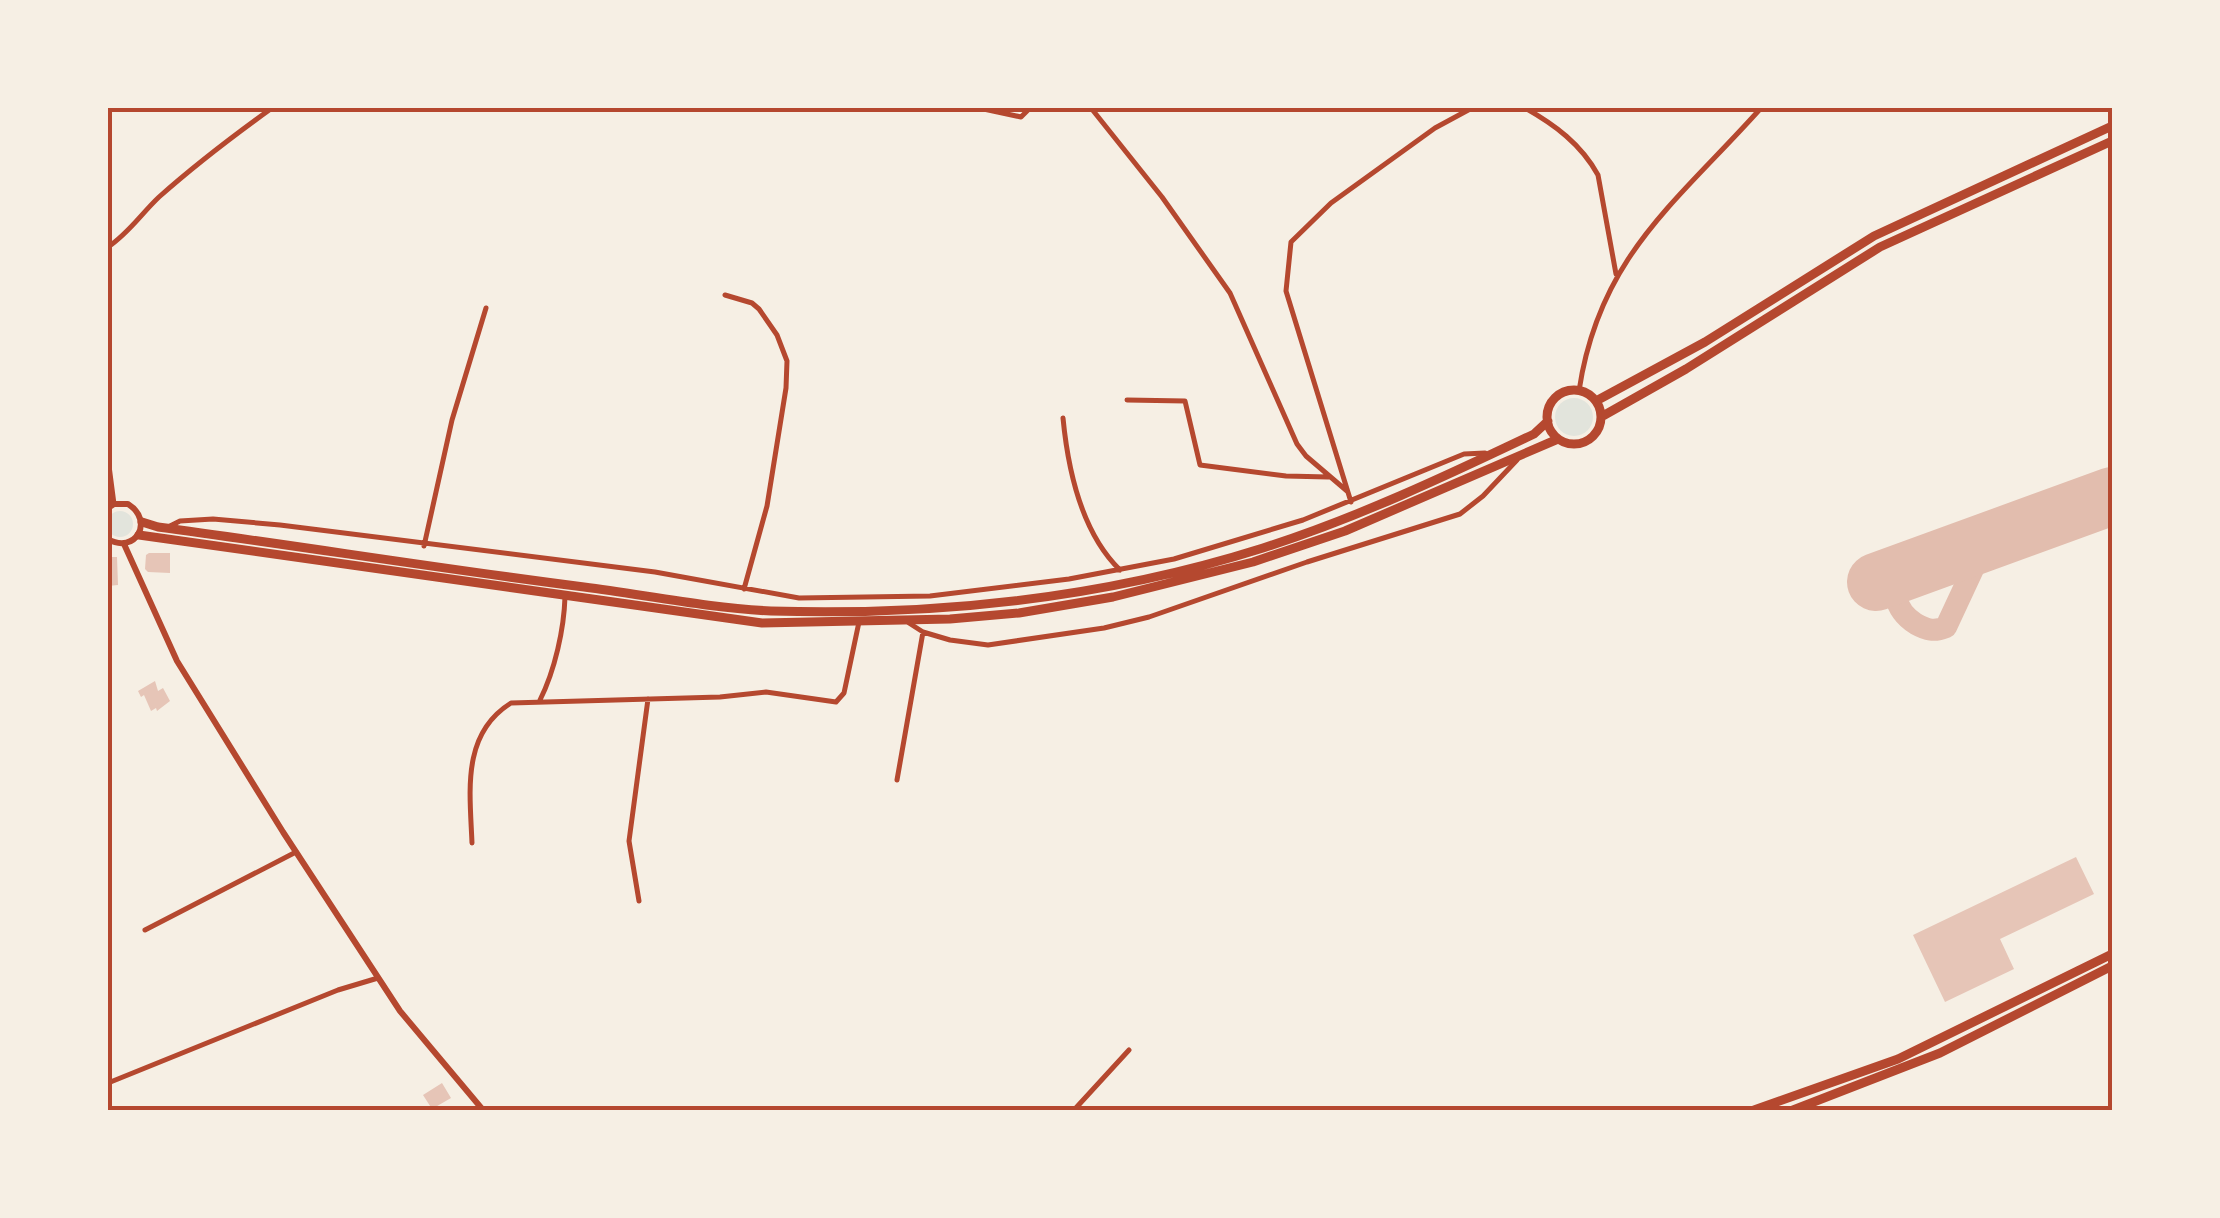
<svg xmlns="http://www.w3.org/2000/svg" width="2220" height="1218" viewBox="0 0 2220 1218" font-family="Poppins,sans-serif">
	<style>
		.green { fill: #e2e4dc }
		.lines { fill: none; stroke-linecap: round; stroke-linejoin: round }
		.taxiway { stroke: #e2bdae; stroke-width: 22 }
		.runway { stroke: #e2bdae; stroke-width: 58 }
		.building { fill: #e6c5b7 }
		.minor { stroke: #b5482f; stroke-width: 5 }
		.tertiary { stroke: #b5482f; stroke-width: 6 }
		.primary { stroke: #b5482f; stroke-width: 9 }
		.neatline { fill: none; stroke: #b5482f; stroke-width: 4 }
	</style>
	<rect width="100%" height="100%" fill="#f6efe4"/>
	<!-- green -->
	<path class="green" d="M1555 417a19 19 0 1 1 38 0a19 19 0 1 1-38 0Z
		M107 524a13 13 0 1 1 26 0a13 13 0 1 1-26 0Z"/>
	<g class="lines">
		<!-- taxiway -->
		<path class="taxiway" d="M1961,551C1908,526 1869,594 1916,624C1927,630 1934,632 1946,627L1980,554L2008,534"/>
		<!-- runway -->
		<path class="runway" d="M1876,582L2112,496"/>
	</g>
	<!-- building -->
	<path class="building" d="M149,553H170V573L148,572L145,569L146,555Z
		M108,557H117L118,585L108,586Z
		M155,681L158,691L163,688L170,701L157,711L156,708L151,711L144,695L141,697L138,691Z
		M2076,857L2094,894L2000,939L2014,969L1945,1002L1913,935Z
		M442,1083L451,1098L432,1109L423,1095Z"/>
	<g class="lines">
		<!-- minor -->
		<path class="minor" d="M979,108L1021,117L1030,108
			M1091,108L1162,197L1230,293L1297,444L1306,456L1347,491
			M1525,108C1555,125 1581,144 1598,175L1616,274
			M108,247C129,233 141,214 159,197C195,165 233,136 272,108
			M725,295L752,303L759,309L777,335L787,361L786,388L767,506L744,589
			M1579,391C1599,256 1677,202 1761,108
			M1127,400L1185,401L1200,465L1286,476L1328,477
			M1063,418C1068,470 1081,532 1120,570
			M108,458L114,504
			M1351,502L1286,291L1291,242L1331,203L1435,128L1472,108
			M170,526L180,521L213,519L280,525L655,572L799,598L930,596L1069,579L1174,559L1303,520L1464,454L1485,453
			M424,546L452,420L486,308
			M909,623L923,632L950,640L988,645L1104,628L1149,617L1307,562L1460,514L1483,496L1517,460
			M540,700C555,670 564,629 565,597
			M897,780L923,632
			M472,843C470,792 461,734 511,703L720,697L766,692L836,702L844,693L859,622
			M639,901L629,841L648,699
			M145,930L296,852
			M108,1083L338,990L378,978
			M1074,1110L1129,1050"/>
		<!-- tertiary -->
		<path class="tertiary" d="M108,508L114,504H128C155,521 135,555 108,539
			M124,544L177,661L283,832L400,1011L483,1110"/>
		<!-- primary -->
		<path class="primary" d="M1547 417a27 27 0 1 1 54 0a27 27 0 1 1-54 0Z
			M1596,401L1705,342L1874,236L2112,126
			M1601,417L1686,369L1880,247L2112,141
			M142,522L158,527C300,546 442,569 584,587C646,595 709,608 771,611C937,616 1105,598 1263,548C1357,518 1446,476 1534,434L1548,421
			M139,535L762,623L950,619L1019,613L1113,597L1253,562L1345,531L1558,439
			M1754,1110L1898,1059L2112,954
			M1793,1110L1940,1053L2112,966"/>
	</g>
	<!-- border -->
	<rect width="2220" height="1218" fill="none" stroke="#f6efe4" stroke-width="220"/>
	<rect x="110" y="110" width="2000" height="998" class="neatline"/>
</svg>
